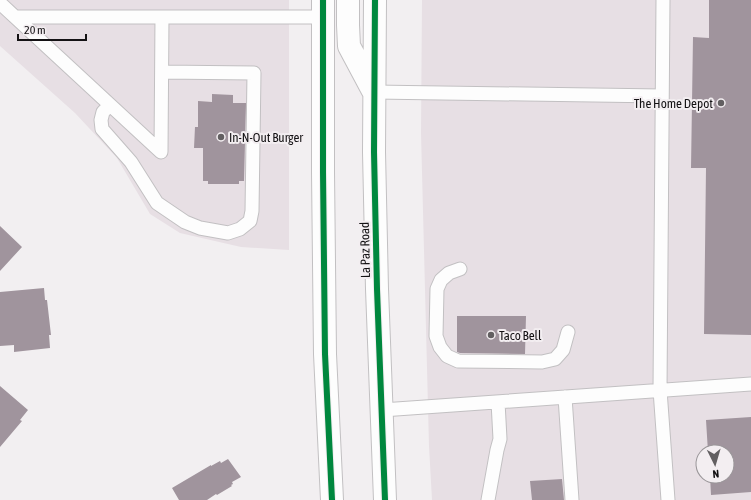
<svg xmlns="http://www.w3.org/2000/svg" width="751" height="500" viewBox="0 0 751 500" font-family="'Asap Condensed',sans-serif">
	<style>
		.built { fill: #e7dfe4; fill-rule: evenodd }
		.building { fill: #a0949d }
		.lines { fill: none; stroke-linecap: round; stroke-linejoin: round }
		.lane-casing { stroke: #c2c0c2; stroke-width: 15 }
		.primary-casing { stroke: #c2c0c2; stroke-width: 24 }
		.lane { stroke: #fdfdfd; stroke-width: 13 }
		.primary { stroke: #fdfdfd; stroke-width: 22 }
		.cycleway-casing { stroke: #f3eef1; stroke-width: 8 }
		.cycleway { stroke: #00873e; stroke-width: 6 }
		.poi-dot { fill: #625f61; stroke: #f3eef1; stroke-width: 1.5 }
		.labels { text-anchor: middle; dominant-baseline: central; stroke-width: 4; stroke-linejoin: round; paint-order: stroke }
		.poi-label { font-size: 13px; fill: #141214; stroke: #f3eef1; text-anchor: start }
		.street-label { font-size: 13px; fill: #141214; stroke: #f3eef1 }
	</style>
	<rect width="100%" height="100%" fill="#f2eff1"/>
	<!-- built -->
	<path class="built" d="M0,0H289V250L241,247L180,233L150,214L117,158L75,113L0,46Z
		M422,0H751V500H432L429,446L421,133ZM703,452H727V476H703Z"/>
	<!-- building -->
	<path class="building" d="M709,0H751V335L704,334L706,168H691L693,37L709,38Z
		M212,94L233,95V103H246L244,181H239V184H208V181H203V148H194L195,127H198V101L212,102Z
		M0,226L22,247L0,271Z
		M44,288L45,300H47L51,335H49L50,348L14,352V345L0,346V292Z
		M457,316H526L525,354L460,353L457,352Z
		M0,386L28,410L20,420L22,421L0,447Z
		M751,417V492L711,495L710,476H727V452H708L706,420Z
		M228,459L241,477L232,482L233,484L231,485L232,486L217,495L216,494L207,500H179L172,488L211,465V466L220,461L221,463Z
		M562,479L564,500H532L530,481Z"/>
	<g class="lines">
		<defs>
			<path id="lane" d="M663,0L660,390L668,500
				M0,3L15,17H323
				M15,17L161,152L162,17
				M374,92L662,96
				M110,105L103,112L101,120L102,129L131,162L157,203L185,222L200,228L228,233L240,229L250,221L252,211L254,73L162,72
				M460,269L449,273L441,280L437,289L436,336L440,347L447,356L458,361L542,362L555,359L563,350L568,332
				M565,397L572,500
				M382,410L751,384
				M488,500L497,450L500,439L498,402"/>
			<path id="primary" d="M323,0V172L325,354L332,500
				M348,0V25L349,46L373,91
				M375,0L374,152L377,289L385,500"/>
		</defs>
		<!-- lane casing -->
		<use href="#lane" class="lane-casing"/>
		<!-- primary casing -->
		<use href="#primary" class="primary-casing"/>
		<!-- lane -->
		<use href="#lane" class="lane"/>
		<!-- primary -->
		<use href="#primary" class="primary"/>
		<defs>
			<path id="cycleway" d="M323,0V172L325,354L332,500
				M375,0L374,152L377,289L385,500"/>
		</defs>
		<!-- cycleway casing -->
		<use href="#cycleway" class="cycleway-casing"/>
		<!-- cycleway -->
		<use href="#cycleway" class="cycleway"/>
	</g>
	<!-- markers -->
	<g class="poi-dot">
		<circle cx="721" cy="103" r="4"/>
		<circle cx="221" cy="137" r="4"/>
		<circle cx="491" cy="335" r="4"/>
	</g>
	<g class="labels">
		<!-- poi labels -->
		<g class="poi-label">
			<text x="713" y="103" text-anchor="end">The Home Depot</text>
			<text x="229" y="137">In-N-Out Burger</text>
			<text x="499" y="335">Taco Bell</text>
		</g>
		<!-- street labels -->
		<g class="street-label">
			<text transform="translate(365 250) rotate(-91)">La Paz Road</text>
		</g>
	</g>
	<!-- north arrow -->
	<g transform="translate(715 464) rotate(175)"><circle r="19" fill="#f3eef1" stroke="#9a9699"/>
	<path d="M0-3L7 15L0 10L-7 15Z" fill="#625f61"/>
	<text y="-6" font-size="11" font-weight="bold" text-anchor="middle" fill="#141214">N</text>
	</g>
	<!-- scale -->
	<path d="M18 34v6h68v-6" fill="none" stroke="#141214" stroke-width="2"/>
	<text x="24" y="34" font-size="12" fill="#141214" stroke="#f3eef1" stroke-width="3" paint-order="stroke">20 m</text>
</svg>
